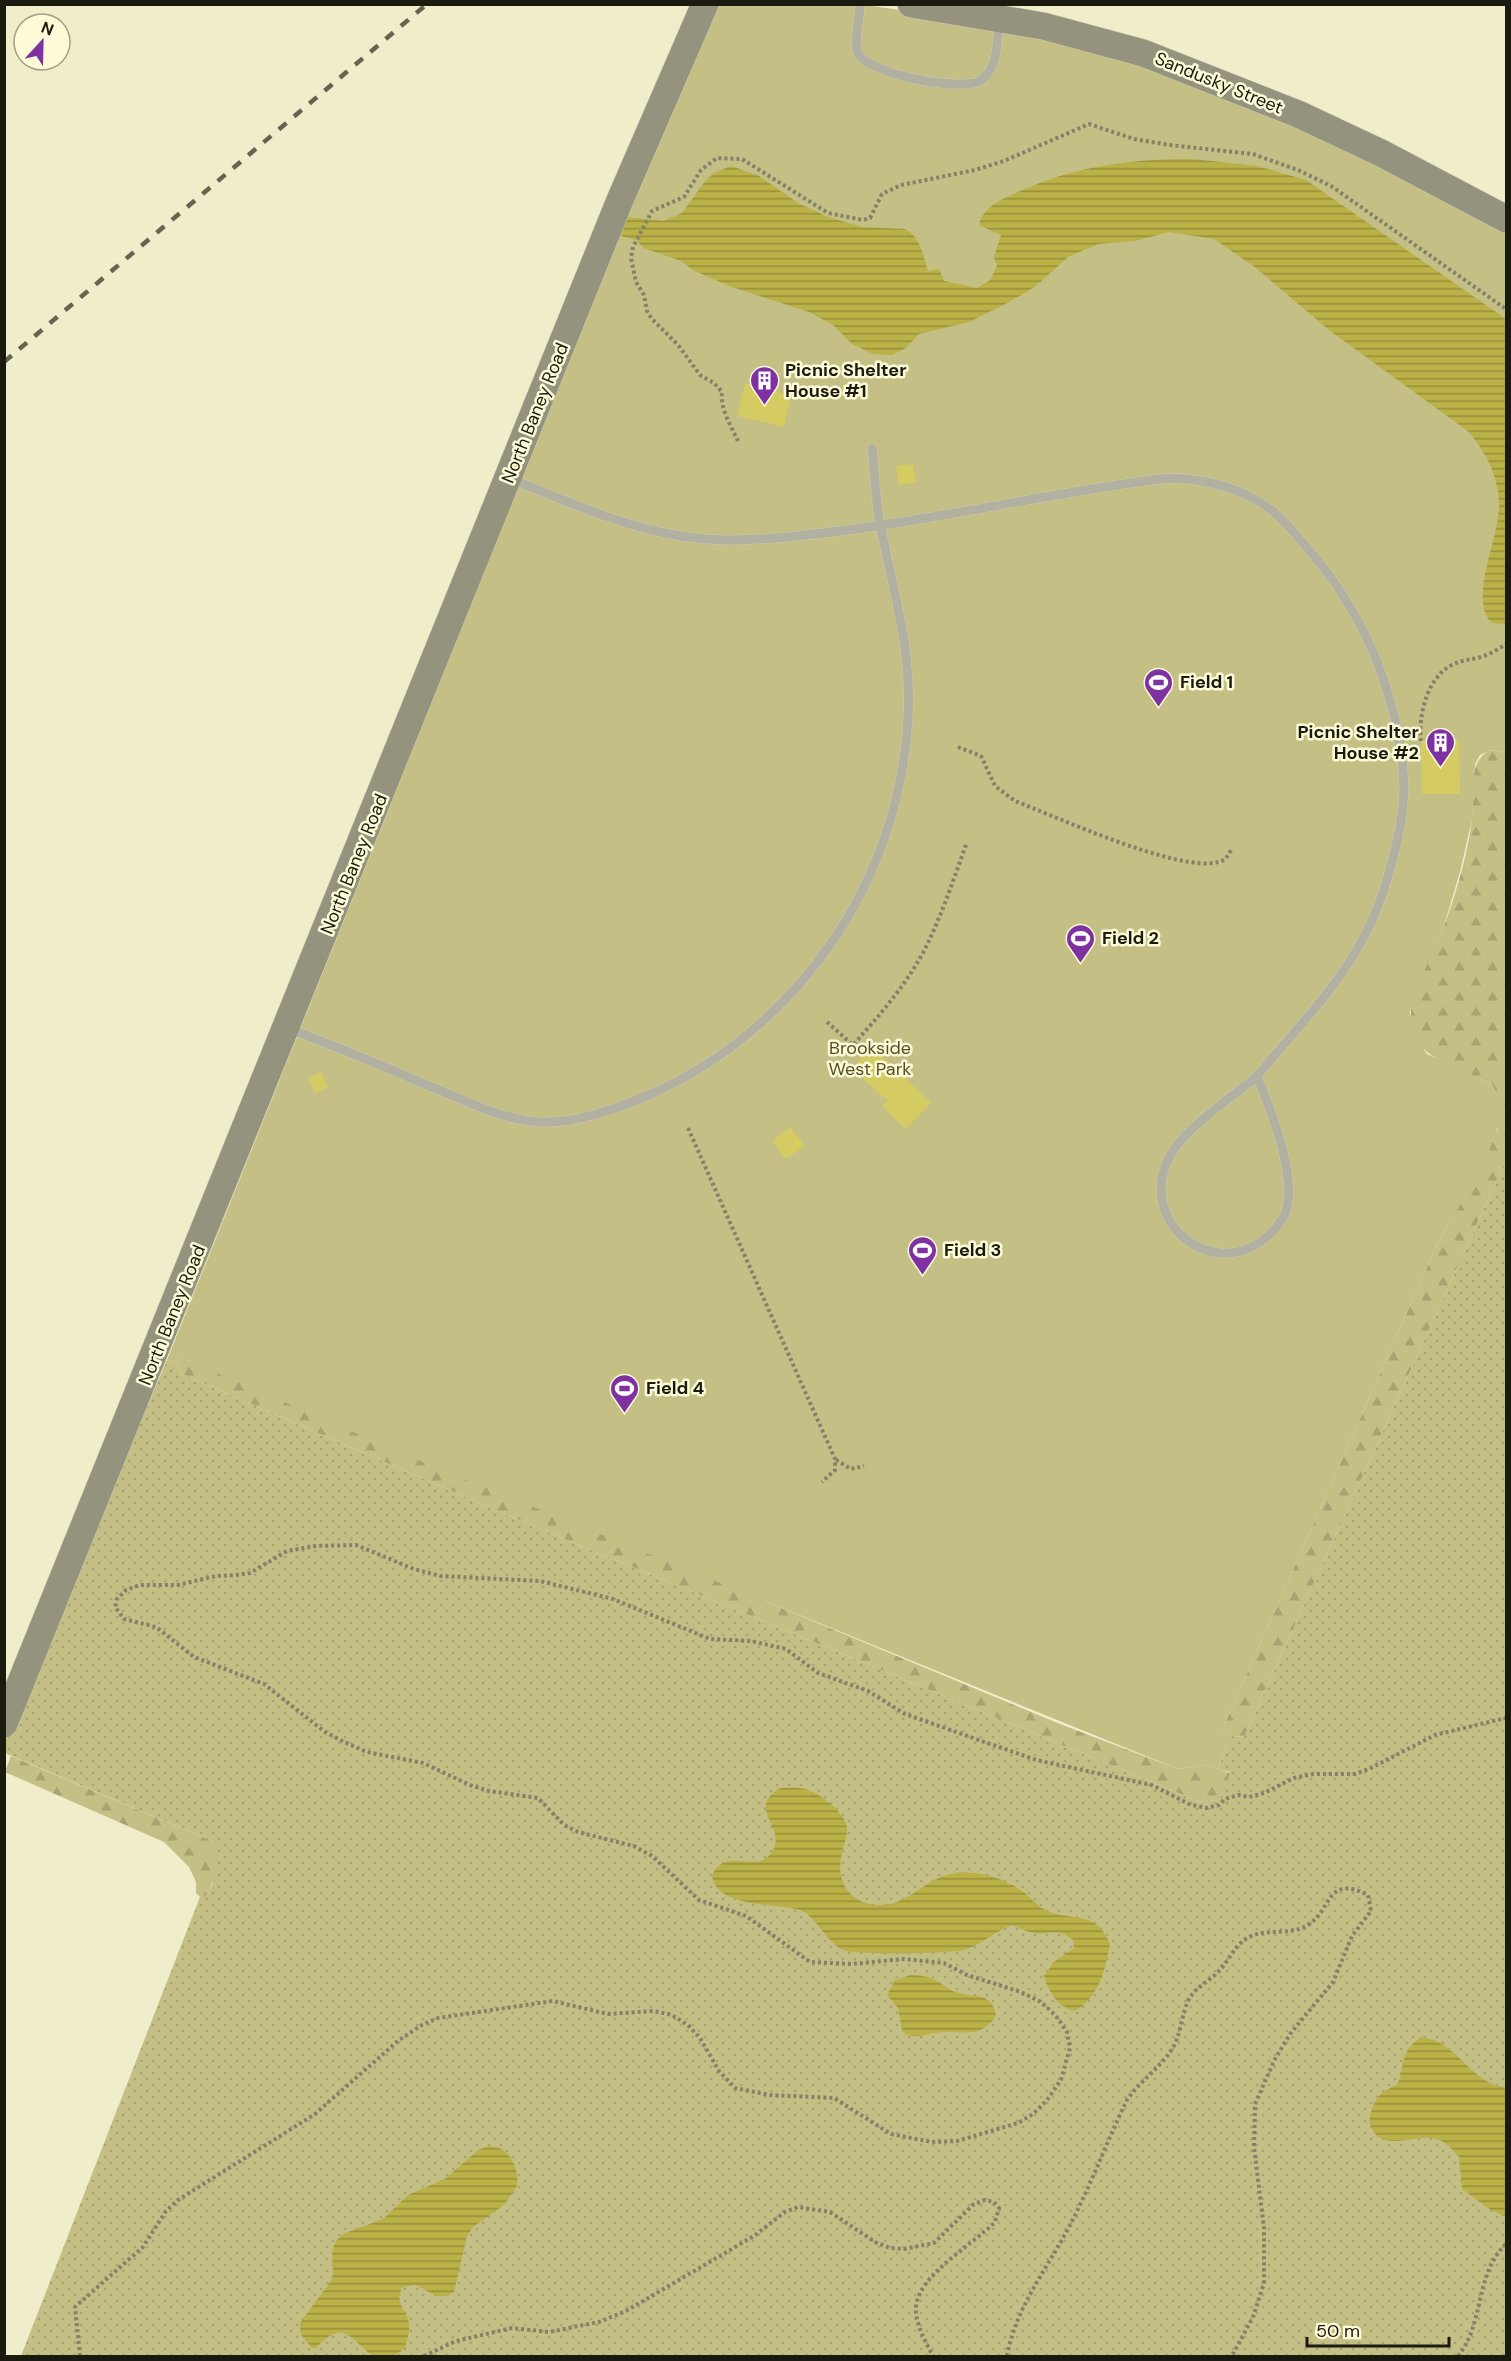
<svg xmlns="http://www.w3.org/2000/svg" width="1511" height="2361" viewBox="0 0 1511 2361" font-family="'DM Sans',sans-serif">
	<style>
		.grass { fill: url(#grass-dots) }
		.forest { fill: url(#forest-firs) }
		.park { fill: #c4bf85 }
		.water { fill: url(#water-rules) }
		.building { fill: #d4cb63 }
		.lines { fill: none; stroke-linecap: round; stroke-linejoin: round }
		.lane-casing { stroke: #cdcbac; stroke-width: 10 }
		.secondary-casing { stroke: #cdcbac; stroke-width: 28 }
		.path { stroke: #83816a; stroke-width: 4; stroke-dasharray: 3 3; stroke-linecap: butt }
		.lane { stroke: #b1b0a1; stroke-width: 9 }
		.secondary { stroke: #95937e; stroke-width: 27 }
		.rail { stroke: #666450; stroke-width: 4.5; stroke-dasharray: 10 10; stroke-linecap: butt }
		.labels { text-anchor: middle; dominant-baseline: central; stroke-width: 5; stroke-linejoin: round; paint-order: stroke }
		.street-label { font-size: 18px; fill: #1b1a0e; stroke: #fcfad7 }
		.poi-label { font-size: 18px; font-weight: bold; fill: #1b1a0e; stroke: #fcfad7; text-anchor: start }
		.park-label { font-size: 18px; fill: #545125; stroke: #fcfad7 }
	</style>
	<defs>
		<pattern id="grass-dots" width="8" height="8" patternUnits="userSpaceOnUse" patternTransform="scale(1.5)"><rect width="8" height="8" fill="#c4bf85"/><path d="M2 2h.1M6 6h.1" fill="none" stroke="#a8a472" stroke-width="1.8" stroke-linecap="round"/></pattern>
		<pattern id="forest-firs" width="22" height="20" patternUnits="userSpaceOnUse" patternTransform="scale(1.5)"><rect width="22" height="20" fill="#c4bf85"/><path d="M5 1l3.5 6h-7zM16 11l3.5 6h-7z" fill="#a8a472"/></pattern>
		<pattern id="water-rules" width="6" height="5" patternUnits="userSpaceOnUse" patternTransform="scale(1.5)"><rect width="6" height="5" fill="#bab147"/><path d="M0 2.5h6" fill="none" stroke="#968f3a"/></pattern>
	</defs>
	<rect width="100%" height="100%" fill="#efedca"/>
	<!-- grass -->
	<path class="grass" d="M1506,1160V2356H21L200,1897C221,1890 214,1857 212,1841L5,1753V1741L167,1360L176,1364L182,1374L512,1517L1207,1805L1230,1772L1218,1769L1230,1736L1244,1737Z"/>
	<!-- forest -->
	<path class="forest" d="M1490,750L1506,752V1160L1244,1737L1230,1736L1222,1730L1439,1240L1470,1187L1498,1129L1493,1085C1470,1073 1423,1060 1414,1035C1402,998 1428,964 1442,931C1454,902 1470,847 1472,816C1474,792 1467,762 1490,750Z
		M183,1358L1060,1724L1178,1769L1207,1765L1230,1773L1219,1801L1207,1805L512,1517L182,1374L176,1364Z
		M11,1756L212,1841C224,1855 215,1879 207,1895L200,1897L196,1893V1882L189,1867L164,1842L5,1772Z"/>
	<!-- park -->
	<path class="park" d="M712,5H864L974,20L1155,63L1506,224V752L1490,750L1480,755L1475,764L1472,819L1460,872L1443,929L1416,989L1410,1013L1415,1037L1427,1054L1493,1085C1496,1092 1501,1100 1501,1107C1501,1143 1458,1208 1439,1240L1222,1730L1230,1736L1218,1769L1207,1765L1178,1769L418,1460L183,1358L176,1364L167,1360Z"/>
	<!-- water -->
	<path class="water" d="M1193,159L1257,166L1306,180L1506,319V624L1492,623C1467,600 1501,534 1499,503C1498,475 1486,453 1469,432L1329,330L1256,268L1214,239L1169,232L1135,241L1098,244L1068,257L1036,286L1011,301L969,322L919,334L906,348L892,355L873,354L852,344L833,325L809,312L729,286L693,270L681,261L644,248L636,240L618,235L626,217L664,221L682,213L706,180L714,173L731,166L759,176L798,203L828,217L862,227L905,229C921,237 923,256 928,271L939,269L944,281L977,288L990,280L997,266L994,257L1001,235L979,225C983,207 1000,200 1016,193C1075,166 1128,159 1193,159Z
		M781,1788C790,1788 800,1787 808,1790C821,1794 845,1813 847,1827C848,1836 843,1846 842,1854C835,1881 849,1903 877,1905C907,1907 924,1879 951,1874C975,1869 1005,1878 1025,1893C1030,1897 1035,1904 1042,1908C1068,1924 1096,1907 1110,1944C1105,1970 1099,1998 1074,2011C1056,2006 1050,1993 1044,1976L1054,1962L1074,1948L1073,1940C1055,1925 1048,1937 1030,1932C1024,1931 1018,1927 1012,1925C996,1931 983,1943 967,1949C954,1954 854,1955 843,1950C825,1941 816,1916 800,1910C775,1903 715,1908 712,1875C728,1844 756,1876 772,1852C788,1827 744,1808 781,1788Z
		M911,1975C937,1976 935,1982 955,1992C970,1999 992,1989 996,2016C981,2038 965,2031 944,2032C930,2032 919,2039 905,2034L902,2030L898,2008L887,1995L895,1980Z
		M1421,2037C1458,2041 1472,2086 1506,2087V2217L1491,2210L1462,2189L1459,2157C1453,2150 1446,2142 1437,2139C1415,2132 1379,2156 1370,2123C1368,2114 1375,2099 1382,2093C1386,2089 1393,2088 1398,2083C1406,2062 1399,2053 1421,2037Z
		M489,2146C510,2147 519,2167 517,2186L504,2205L473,2227L467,2236L454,2292C437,2302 431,2292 416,2285L402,2287C394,2307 407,2307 409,2324C410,2332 407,2340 405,2348L394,2356H373C348,2338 345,2318 316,2348H312L301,2335L300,2323L333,2278L332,2251L336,2241L343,2234L383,2219L408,2195L445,2179L478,2150Z"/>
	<!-- building -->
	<path class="building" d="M745,383L791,395L784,427L737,416Z
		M913,464L916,482L899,485L896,466Z
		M1459,740L1460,794H1422L1421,741Z
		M872,1046L931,1103L906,1129L882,1106L888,1101L852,1069Z
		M321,1072L328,1087L315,1093L308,1078Z
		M790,1127L805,1146L786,1159L772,1141Z"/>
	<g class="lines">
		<defs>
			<path id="lane" d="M860,4C860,18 854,38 857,51C863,74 965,93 981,80C999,68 997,39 999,20
				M511,479C568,502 625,528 687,537C738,544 791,537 841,531C951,517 1059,491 1168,478C1202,479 1239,487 1267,507C1281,516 1292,530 1302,542C1360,606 1395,685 1403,770C1407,808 1396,850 1385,886C1361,965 1308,1015 1257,1076
				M288,1028C332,1045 376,1063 420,1082C457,1097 498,1119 539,1122C575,1124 616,1109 649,1095C798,1029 899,882 908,719C912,649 894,595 881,528C875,502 875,475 872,448
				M1257,1076C1271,1111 1295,1170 1287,1208C1285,1218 1277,1227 1270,1234C1216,1286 1134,1223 1170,1156C1186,1127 1231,1098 1257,1076Z"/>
			<path id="secondary" d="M911,4L1043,26L1143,53L1298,114L1381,153L1506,219
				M4,1724L620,200L705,4"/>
		</defs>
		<!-- lane casing -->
		<use href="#lane" class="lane-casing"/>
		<!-- secondary casing -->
		<use href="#secondary" class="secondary-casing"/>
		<!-- path -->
		<path class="path" d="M738,441C731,426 720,409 722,392L714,383L700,375L678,345L652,319L647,311L644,295L636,282L631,258L633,247L652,211L684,197L701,170L717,158L742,159L828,213L863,220L870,218L882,194L901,185L975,170L1004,161L1089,124L1134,139L1169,145L1253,154L1298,170L1331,186L1506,309
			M1421,741C1418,716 1427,679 1450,666C1460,660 1470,660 1481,657C1490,654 1499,649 1506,644
			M958,747L981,756L995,786L1015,801C1057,817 1179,873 1218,862C1225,861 1228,856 1231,850
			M827,1022L853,1045C879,1016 907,984 925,949C942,915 954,878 967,842
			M688,1128L835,1459V1470L822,1482
			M836,1460L851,1469L864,1466
			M80,2356L75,2307L143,2247L166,2211L178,2200L315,2114L399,2040L422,2025L438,2018L553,2001L608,2014L654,2011L672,2015L688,2025L700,2038L719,2071L735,2088L770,2095L834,2098L891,2134L932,2142L957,2141L1018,2123L1033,2114L1047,2100L1061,2080L1070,2048L1067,2032L1056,2016L1041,2002L1021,1992L967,1975L944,1963L903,1959L852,1964L810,1962L746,1916L699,1900L652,1856L634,1846L578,1832L564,1825L538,1798L489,1791L470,1785L423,1763L367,1752L344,1742L325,1732L264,1684L194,1657L156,1627L124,1619L115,1607L117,1599L126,1590L140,1585H178L216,1576L237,1575L250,1573L287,1551L316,1546L356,1545L414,1569L440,1576L540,1581L613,1599L710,1639L751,1641L786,1649L818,1673L868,1691L905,1714L1036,1760L1152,1785L1189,1804L1206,1808L1219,1805L1225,1799L1238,1795L1249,1797L1264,1793L1294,1778L1313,1774H1355L1369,1769L1435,1735L1506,1718
			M424,2356L456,2341L512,2328L549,2332L599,2322L626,2311L754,2236L785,2212L798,2207L830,2212L875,2242L890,2248L904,2249L934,2243L974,2204L985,2200L994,2202L999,2208L995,2222C973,2245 912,2278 916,2313C918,2329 926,2343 933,2356
			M1007,2356C1016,2307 1047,2269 1070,2225C1091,2185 1107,2141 1127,2100C1140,2081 1160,2068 1172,2049C1181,2035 1181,2017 1188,2001C1194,1988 1207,1983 1217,1973C1227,1964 1232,1950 1243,1941C1261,1926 1289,1937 1308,1925C1332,1910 1326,1874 1368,1895L1371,1911L1352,1936L1333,1982L1290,2034L1275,2059L1255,2104L1254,2147L1264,2228V2283L1253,2317L1232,2356
			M1458,2356C1485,2323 1474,2275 1506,2244"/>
		<!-- lane -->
		<use href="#lane" class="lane"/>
		<!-- secondary -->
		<use href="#secondary" class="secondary"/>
		<!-- rail -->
		<path class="rail" d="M4,362L427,4"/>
	</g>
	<!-- icons -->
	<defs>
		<symbol id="building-pin" viewBox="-11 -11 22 30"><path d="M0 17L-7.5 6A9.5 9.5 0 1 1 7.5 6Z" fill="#8031a1" stroke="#fcfad7"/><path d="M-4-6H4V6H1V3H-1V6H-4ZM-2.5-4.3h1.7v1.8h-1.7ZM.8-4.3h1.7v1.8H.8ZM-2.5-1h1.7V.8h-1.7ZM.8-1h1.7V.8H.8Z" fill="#fff"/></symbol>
		<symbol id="stadium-pin" viewBox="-11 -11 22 30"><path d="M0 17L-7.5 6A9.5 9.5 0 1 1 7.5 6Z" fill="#8031a1" stroke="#fcfad7"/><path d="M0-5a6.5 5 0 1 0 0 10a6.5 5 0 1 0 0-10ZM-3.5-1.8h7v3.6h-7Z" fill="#fff"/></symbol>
	</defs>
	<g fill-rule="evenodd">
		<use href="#building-pin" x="748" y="364" width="33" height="45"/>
		<use href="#stadium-pin" x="1142" y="666" width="33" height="45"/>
		<use href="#building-pin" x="1424" y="726" width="33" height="45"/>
		<use href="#stadium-pin" x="1064" y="922" width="33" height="45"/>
		<use href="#stadium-pin" x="906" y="1234" width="33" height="45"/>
		<use href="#stadium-pin" x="608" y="1372" width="33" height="45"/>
	</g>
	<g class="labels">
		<!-- street labels -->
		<g class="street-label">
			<text transform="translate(1219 83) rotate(22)">Sandusky Street</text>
			<text transform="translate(535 413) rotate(-68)">North Baney Road</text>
			<text transform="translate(354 864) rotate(-68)">North Baney Road</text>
			<text transform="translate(172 1315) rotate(-68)">North Baney Road</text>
		</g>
		<!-- poi labels -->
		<g class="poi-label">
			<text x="785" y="370">Picnic Shelter<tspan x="785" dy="21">House #1</tspan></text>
			<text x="1180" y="682">Field 1</text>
			<text x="1419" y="732" text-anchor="end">Picnic Shelter<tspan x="1419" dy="21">House #2</tspan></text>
			<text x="1102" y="938">Field 2</text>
			<text x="944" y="1250">Field 3</text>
			<text x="646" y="1388">Field 4</text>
		</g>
		<!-- park labels -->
		<g class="park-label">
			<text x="870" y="1048">Brookside<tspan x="870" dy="21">West Park</tspan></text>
		</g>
	</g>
	<!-- border -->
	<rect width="1511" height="2361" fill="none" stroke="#1b1a0e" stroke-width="12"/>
	<!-- north arrow -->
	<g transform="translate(42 42) rotate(22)"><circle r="28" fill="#fcfad7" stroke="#a2a087" stroke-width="1.5"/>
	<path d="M0-4.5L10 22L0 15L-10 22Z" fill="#8031a1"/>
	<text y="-9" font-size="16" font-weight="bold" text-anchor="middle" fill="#1b1a0e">N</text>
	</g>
	<!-- scale -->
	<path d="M1307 2337v9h142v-9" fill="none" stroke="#1b1a0e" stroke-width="3"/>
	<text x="1316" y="2337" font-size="18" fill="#1b1a0e" stroke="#fcfad7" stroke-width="4.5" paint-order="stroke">50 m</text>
</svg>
